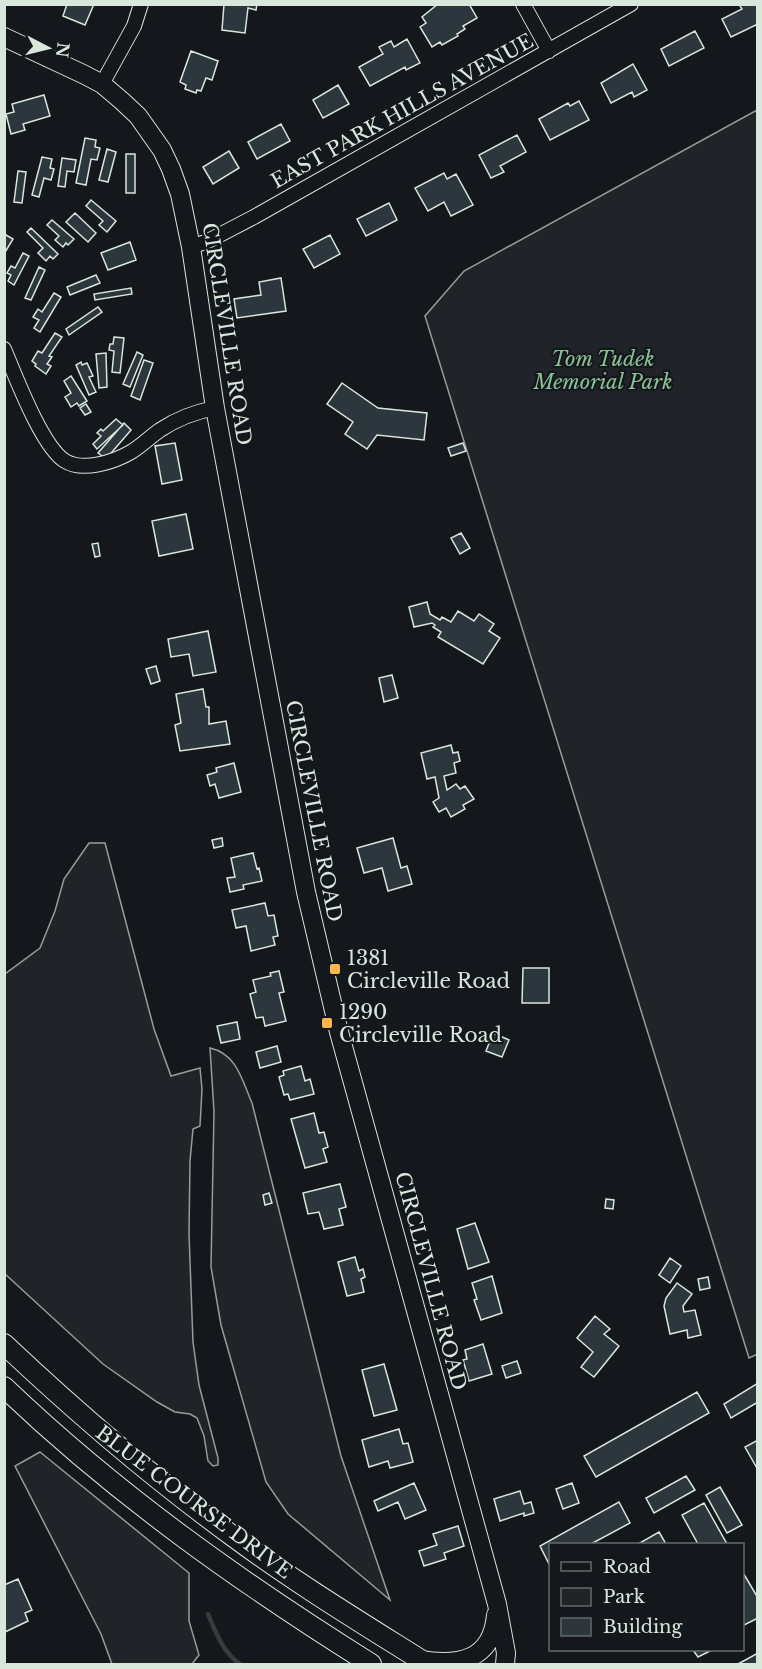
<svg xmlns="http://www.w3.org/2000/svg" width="762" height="1669" viewBox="0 0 762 1669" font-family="'Libre Baskerville',serif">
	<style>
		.green { fill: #202428; stroke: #939e99; stroke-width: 1.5 }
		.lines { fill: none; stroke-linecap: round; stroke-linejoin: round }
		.stream { stroke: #363b3e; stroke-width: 4.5 }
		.building { fill: #2c363c; stroke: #d8e6dc; stroke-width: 1.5 }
		.minor-casing { stroke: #d8e6dc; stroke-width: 16 }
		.tertiary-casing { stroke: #d8e6dc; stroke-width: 20 }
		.secondary-casing { stroke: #d8e6dc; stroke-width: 22 }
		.minor { stroke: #14181c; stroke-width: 14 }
		.tertiary { stroke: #14181c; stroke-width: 18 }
		.secondary { stroke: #14181c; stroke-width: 20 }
		.poi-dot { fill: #ffb74d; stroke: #14181c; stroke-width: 2 }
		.labels { text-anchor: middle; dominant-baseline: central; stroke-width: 4.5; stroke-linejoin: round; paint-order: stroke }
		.street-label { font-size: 20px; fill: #d8e6dc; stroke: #14181c }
		.park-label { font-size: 20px; font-style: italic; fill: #8ac095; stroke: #14181c }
		.poi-label { font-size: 20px; fill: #d8e6dc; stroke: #14181c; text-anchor: start }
	</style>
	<rect width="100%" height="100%" fill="#14181c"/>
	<!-- green -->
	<path class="green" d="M757,110L758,1354L749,1358L425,316L464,271Z
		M89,843H105L154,1029L171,1076L200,1068L202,1089L200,1126L193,1129L190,1161L189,1234L193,1342L199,1385L218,1458V1465L213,1466L208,1461L204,1436L197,1418L190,1414L175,1412L157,1402L103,1364L5,1274V974L40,948L55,911L64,879Z
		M210,1048C237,1054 242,1080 252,1103L341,1456L390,1600L288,1514L266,1482L221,1325L211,1267L214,1112Z
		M40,1452L189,1573V1621L199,1655L192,1664H112L101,1634L15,1466Z"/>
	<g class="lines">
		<!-- stream -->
		<path class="stream" d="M208,1614C215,1631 224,1654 240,1664"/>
	</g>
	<!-- building -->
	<path class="building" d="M67,4H94L85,25L63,16Z
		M224,4H257L256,10L248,8L245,33L222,30Z
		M438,4H469L477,18L463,26L465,29L457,34L458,36L442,45L440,42L432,47L420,27L426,23L422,17Z
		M743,4H758V24L731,37L722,19L742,9L740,6Z
		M695,31L704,48L669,66L661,49Z
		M407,39L420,63L406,70L405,67L370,86L359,67L383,54L379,47L391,41L394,47Z
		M191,51L218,61L212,80L206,78L201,91L197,90L196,93L185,89L186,85L180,82Z
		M633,64L647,90L634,97L632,92L611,103L601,83Z
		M338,85L349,104L323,118L313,100Z
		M44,95L50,116L23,124L25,130L11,134L6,114L14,112L12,104Z
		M579,101L589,120L550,140L539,119L568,103L570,106Z
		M281,124L290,141L257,159L248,142Z
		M517,135L526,152L500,166L504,172L491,178L479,155Z
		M85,138L96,140L95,147L100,148L97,160L91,159L86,185L76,183Z
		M107,149L116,152L108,182L99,180Z
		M229,151L239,168L213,184L203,167Z
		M126,154H135V193H126Z
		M42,157L52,159L50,168L54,169L51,180L44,178L39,197L32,195Z
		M62,158L76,160L74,172L67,171L65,187L58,186Z
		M18,171L26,172L22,203L14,202Z
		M444,173L447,179L456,174L473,205L451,216L444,202L428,211L415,188Z
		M91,200L116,221L107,232L99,225L103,221L86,206Z
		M389,203L397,220L366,236L357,219Z
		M75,213L96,233L88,242L66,222Z
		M52,220L74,239L68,245L66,243L63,247L55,240L59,236L47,225Z
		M31,228L58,254L53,259L50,256L46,261L38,253L43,248L27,232Z
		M6,235L13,239L4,254V237Z
		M330,235L340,254L314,268L303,249Z
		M130,242L136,260L108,270L101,253Z
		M23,253L29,256L14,285L8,281L11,275L7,273L11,266L15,268Z
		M39,267L45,270L31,300L25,298Z
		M96,275L100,283L70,295L67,287Z
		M281,278L286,311L237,318L234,299L261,295L259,282Z
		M131,288L132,294L95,300L94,294Z
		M54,293L61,297L40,332L34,328L39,320L33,317L38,309L42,312Z
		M98,307L102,312L69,335L66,329Z
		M55,333L62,337L49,356L52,357L47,364L51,366L46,374L35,366L36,364L32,361L38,351L42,353Z
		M114,337L124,338L120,373L112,372L114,351L109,350L110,344H113Z
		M137,352L143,355L130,387L123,384Z
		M106,353L107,387L99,388L96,354Z
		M144,360L153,363L140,400L131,396Z
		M81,362L82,365L87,363L93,376L89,377L96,392L89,395L76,365Z
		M71,376L87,401L79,406L77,403L71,407L65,397L71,393L64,381Z
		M342,383L378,408L427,413L424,440L377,435L367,449L345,434L353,422L327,404Z
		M86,404L91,412L85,415L80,408Z
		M116,419L123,425L97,449L93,444L101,436L97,433L101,429L103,431Z
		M124,423L131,430L106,459L98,453Z
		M175,443L182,480L162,484L155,446Z
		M463,443L466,451L451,456L448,448Z
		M186,514L193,549L159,556L152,521Z
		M461,533L470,548L460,554L451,538Z
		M98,543L100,556L95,557L92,544Z
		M427,602L430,614L440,620L442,617L451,622L458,611L474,621L479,614L494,624L489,631L500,638L483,664L438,637L441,632L433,627L435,625L432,623L414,627L409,607Z
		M208,631L216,672L193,676L189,654L171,657L168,639Z
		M156,666L160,681L151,684L146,669Z
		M392,675L398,698L384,702L379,678Z
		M203,689L206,707H209V724L226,721L230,744L180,751L175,725L181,723L176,694Z
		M451,745L453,753L458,752L460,761L454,763L456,773L444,776L447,790L456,784L460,789L465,786L474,799L463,805L465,809L451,817L446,808L439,812L433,802L439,798L435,777L427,779L421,753Z
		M234,763L241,792L219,798L215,784L210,786L207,775L217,772L216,768Z
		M222,838L223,846L214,848L212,840Z
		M393,838L401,868L407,866L412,884L388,891L382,868L364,873L357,848Z
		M253,853L257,869L259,868L262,881L243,885L244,889L230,892L227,878L235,877L231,858Z
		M265,903L268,916L274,915L278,936L273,937L275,945L251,951L246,926L236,928L232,910Z
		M523,968H549V1003H522Z
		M279,971L284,992L279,993L286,1021L265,1026L263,1017L256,1018L250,994L256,992L253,980L271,976L270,973Z
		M237,1022L240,1039L221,1043L217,1026Z
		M493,1033L509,1040L502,1057L486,1051Z
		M277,1046L281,1062L260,1068L256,1052Z
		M301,1066L305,1081L310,1079L314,1094L290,1100L288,1094L284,1095L279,1077L284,1075L283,1071Z
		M314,1113L319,1133L324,1132L328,1147L323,1149L327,1162L305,1168L291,1119Z
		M340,1184L346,1207L339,1209L343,1225L324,1229L319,1212L308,1214L303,1193Z
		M269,1193L272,1203L265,1205L263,1195Z
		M606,1199L614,1200L613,1209L605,1208Z
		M475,1223L489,1262L468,1269L457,1229Z
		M355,1257L359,1271L363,1269L365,1277L361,1279L364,1292L347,1296L338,1262Z
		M670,1258L681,1266L670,1283L659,1275Z
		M492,1276L502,1313L481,1320L474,1300L477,1299L472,1283Z
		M708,1277L710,1288L700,1290L698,1279Z
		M677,1283L692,1294L683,1306L684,1312L695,1310L701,1335L688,1338L687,1330L670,1334L664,1306L666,1298Z
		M595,1316L610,1329L604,1334L619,1346L594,1377L581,1367L593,1352L577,1338Z
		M483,1344L492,1374L469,1381L463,1360L467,1359L465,1350Z
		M517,1361L521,1373L506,1378L502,1366Z
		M384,1364L397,1410L374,1416L362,1370Z
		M758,1383V1402L731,1418L724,1404Z
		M697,1392L709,1413L596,1477L584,1456Z
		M399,1429L403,1444L408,1443L413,1462L390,1468L388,1461L369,1467L362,1440Z
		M758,1440V1470L745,1447Z
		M686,1476L695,1490L654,1513L646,1498Z
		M414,1483L426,1510L405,1519L398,1502L378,1511L374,1501Z
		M572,1483L579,1503L563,1509L556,1489Z
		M720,1487L742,1525L727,1533L706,1495Z
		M520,1491L524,1504L531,1502L534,1513L524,1516V1513L500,1521L494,1499Z
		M619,1502L630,1523L591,1544H550V1566L540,1546Z
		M704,1503L727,1544H698L682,1515Z
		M458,1526L464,1546L444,1553L446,1559L424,1566L419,1551L437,1545L433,1534Z
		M659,1532L666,1544H638Z
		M742,1571L758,1598V1618L744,1625L742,1622Z
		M18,1579L32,1610L25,1613L28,1621L5,1632L4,1585Z
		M693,1650H712L698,1657Z
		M758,1653V1664H738Z"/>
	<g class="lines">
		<defs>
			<path id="minor" d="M523,4L549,51
				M102,84L134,26L141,4
				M191,247L208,241L254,217L631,4
				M4,349C15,375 42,447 65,461C83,472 114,462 131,452C141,446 150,437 160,430C178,418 194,412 215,408"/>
			<path id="tertiary" d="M4,37L85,75L102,84L122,101L138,116L162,150L171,169L180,194L191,247L215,408L306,892L339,1032L497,1604L506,1653L505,1664
				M420,1660C458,1666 492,1661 496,1615"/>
			<path id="secondary" d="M4,1344C77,1413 153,1478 234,1537C296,1583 362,1623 427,1664
				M4,1387C116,1494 240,1582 371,1664"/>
		</defs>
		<!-- minor casing -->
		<use href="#minor" class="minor-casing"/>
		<!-- tertiary casing -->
		<use href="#tertiary" class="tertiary-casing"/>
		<!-- secondary casing -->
		<use href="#secondary" class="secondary-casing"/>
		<!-- minor -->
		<use href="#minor" class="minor"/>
		<!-- tertiary -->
		<use href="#tertiary" class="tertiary"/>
		<!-- secondary -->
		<use href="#secondary" class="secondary"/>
	</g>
	<!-- markers -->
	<g class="poi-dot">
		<rect x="329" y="963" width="12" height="12" rx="3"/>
		<rect x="321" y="1017" width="12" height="12" rx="3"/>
	</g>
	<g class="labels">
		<!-- street labels -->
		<g class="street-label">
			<text transform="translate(402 111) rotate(-29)">EAST PARK HILLS AVENUE</text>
			<text transform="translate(227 334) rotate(81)">CIRCLEVILLE ROAD</text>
			<text transform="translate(314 811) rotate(79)">CIRCLEVILLE ROAD</text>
			<text transform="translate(431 1281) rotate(75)">CIRCLEVILLE ROAD</text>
			<text transform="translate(194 1502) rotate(37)">BLUE COURSE DRIVE</text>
		</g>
		<!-- park labels -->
		<g class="park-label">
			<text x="603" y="359">Tom Tudek<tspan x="603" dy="23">Memorial Park</tspan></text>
		</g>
		<!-- poi labels -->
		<g class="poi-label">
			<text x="347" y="958">1381<tspan x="347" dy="23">Circleville Road</tspan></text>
			<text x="339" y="1012">1290<tspan x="339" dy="23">Circleville Road</tspan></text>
		</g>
	</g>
	<!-- border -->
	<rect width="762" height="1669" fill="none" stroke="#d8e6dc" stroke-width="12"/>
	<!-- legend -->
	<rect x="549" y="1543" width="195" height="108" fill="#14181c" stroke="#626a69" stroke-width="1.5"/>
	<rect x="561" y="1562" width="30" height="9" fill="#14181c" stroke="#626a69" stroke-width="1.5"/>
	<text x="603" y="1573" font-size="18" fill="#d8e6dc">Road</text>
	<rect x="561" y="1588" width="30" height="18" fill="#202428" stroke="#626a69" stroke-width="1.5"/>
	<text x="603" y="1603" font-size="18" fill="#d8e6dc">Park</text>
	<rect x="561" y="1618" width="30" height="18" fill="#2c363c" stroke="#626a69" stroke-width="1.5"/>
	<text x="603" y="1633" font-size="18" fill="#d8e6dc">Building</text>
	<!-- north arrow -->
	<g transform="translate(48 48) rotate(97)" stroke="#14181c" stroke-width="4.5" paint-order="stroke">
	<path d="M0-4.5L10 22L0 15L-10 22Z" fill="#d8e6dc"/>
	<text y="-9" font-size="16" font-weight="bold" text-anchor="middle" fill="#d8e6dc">N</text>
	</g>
</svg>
